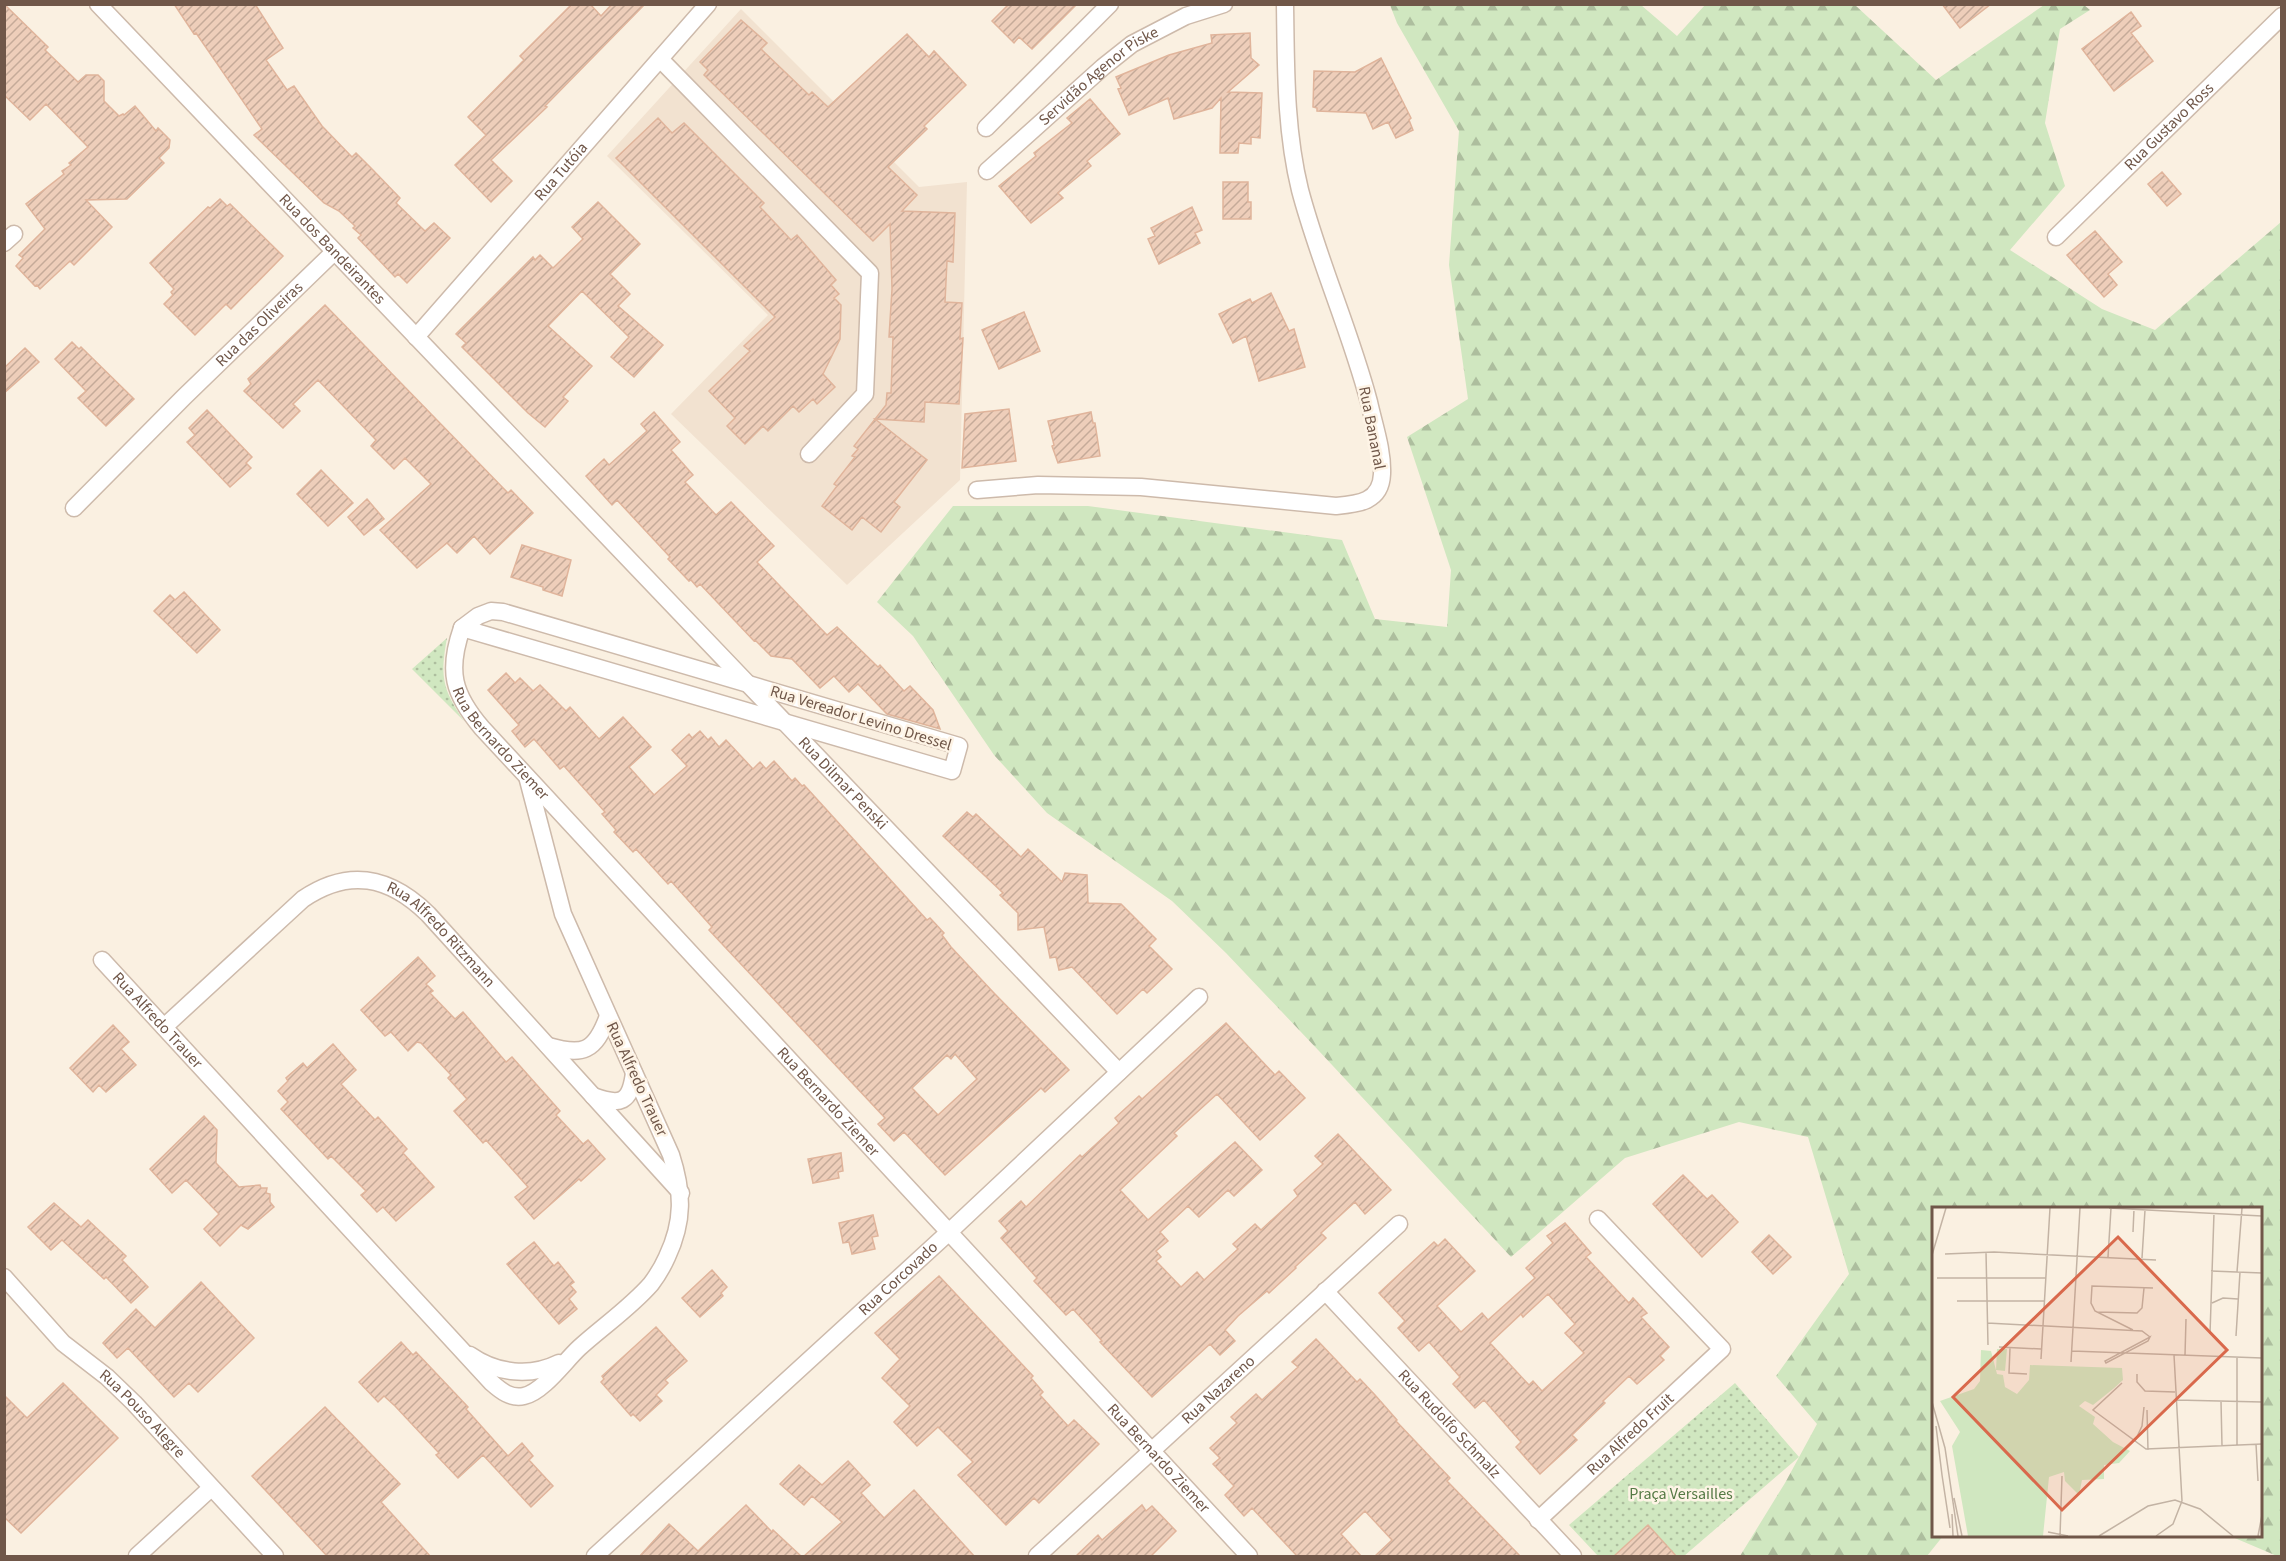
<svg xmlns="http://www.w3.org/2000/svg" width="2286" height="1561" viewBox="0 0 2286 1561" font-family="'Source Sans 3',sans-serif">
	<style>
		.residential { fill: #f2e2d0 }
		.grass { fill: url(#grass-dots) }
		.forest { fill: url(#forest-firs) }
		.building { fill: url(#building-hatch); stroke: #e0b49b; stroke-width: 1.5; fill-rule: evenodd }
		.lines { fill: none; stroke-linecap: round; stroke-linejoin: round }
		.minor-casing { stroke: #cdbaab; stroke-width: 19 }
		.minor { stroke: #fff; stroke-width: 16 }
		.labels { text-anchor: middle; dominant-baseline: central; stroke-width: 5; stroke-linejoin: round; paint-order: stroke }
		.street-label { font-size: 16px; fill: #705749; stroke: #fef4e6 }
		.park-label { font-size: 16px; fill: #557a45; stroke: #fef4e6 }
		.inset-road { fill: none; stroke: #c3b3a4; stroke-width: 1.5 }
		.view { fill: #d9694c; fill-opacity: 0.15; stroke: #d9694c; stroke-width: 3 }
		.inset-edge { fill: none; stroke: #705749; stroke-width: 3 }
	</style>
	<defs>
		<pattern id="grass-dots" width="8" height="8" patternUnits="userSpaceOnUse" patternTransform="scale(1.5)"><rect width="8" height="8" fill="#d0e7c0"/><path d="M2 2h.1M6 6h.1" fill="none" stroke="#adbe9e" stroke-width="1.8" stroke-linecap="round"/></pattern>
		<pattern id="forest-firs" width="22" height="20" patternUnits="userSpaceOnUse" patternTransform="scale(1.5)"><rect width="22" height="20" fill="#d0e7c0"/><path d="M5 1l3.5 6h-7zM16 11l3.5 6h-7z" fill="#adbe9e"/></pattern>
		<pattern id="building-hatch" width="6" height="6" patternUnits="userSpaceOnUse" patternTransform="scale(1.5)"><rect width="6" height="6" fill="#eeceba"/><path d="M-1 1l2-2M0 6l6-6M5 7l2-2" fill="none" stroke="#c5aa99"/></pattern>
	</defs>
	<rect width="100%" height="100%" fill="#faf0e1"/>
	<!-- residential -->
	<path class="residential" d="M741,9L919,187L967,182L960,480L847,585L671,414L768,315L607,156Z"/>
	<!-- grass -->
	<path class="grass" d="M447,638C440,676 442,689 464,721L412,669Z
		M1735,1383L1799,1457L1684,1556H1598L1569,1525Z"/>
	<!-- forest -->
	<path class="forest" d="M1390,5H1641L1677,36L1705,5H1855L1936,80L2044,5H2084L2090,10L2060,29L2045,123L2065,186L2010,250L2102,309L2155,330L2281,222V1556H2277L2230,1536H2260V1208H1934V1536H1943L1927,1556H1740L1785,1483L1817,1424L1776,1376L1849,1274L1808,1137L1739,1122L1625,1158L1511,1257L1319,1051L1226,953L1172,901L1047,813L994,755L913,636L877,602L953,506H1088L1342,540L1375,619L1447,627L1451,570L1407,437L1468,399L1449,265L1459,131L1397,23Z"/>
	<!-- building -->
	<path class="building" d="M4,4L48,47L45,50L78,82L86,75H98L104,81V101L119,116L123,114L124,115L135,106L156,131L158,128L170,140L169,148L159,158L164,163L127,199L86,200L112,227L74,265L70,261L40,289L37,285L35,286L16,266L23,258L19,255L45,229L26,204L64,174L62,171L71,165L69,163L88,147L46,104L30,120L4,95Z
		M174,4H255L283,48L266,60L287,90L294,86L322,126L352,157L356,153L372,169L400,198L396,203L425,231L434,223L450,238L407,283L398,274L395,277L358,238L361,235L353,228L355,226L339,211L324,203L254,135L262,129L196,33L194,34Z
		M572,4H590L601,16L612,4H645L545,106L547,107L491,160L512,181L491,202L455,165L486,135L468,117L524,60L520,56Z
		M1009,4H1077L1032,49L1019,37L1014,43L992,21Z
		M1942,4H1991L1960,28Z
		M2131,12L2141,26L2131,33L2153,61L2114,91L2082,49Z
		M741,20L767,43L761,49L809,95L812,92L828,107L907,34L929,57L934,51L966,85L924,126L927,129L888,167L917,195L902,211L955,213L953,262L947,261L945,302L962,303L960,339L963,338L959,404L925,402L924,422L875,419L927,460L894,502L900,507L881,532L862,517L852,530L822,506L837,486L834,484L855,457L852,456L858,449L854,446L886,405L887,393H891L893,337H889L892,289L890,224L873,241L704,75L708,70L700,62Z
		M1250,33L1251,58L1259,65L1228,92L1262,93L1260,138L1251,137V144L1239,143L1238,153H1220L1221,98L1212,108L1174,119L1168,98L1129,115L1118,89L1121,88L1116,77L1169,55L1212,43L1211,35Z
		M1381,58L1411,118L1409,120L1413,130L1396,138L1388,122L1373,129L1366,113L1317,111V108L1313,107L1314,71L1355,72Z
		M1090,99L1120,134L1087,161L1091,166L1058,193L1063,198L1031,223L999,186L1036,156L1034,153L1072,123L1067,118Z
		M658,118L672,133L684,123L764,203L760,207L791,240L797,235L836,280L831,285L839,294L834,298L841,305L840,339L823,374L835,387L817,404L813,399L799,412L793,406L768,431L763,426L745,444L727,426L735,418L709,391L750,351L744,346L775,317L616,158Z
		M2162,172L2181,194L2167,206L2148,184Z
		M1223,182H1248V202H1251V219H1223Z
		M220,199L227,206L230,204L283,256L231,309L226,304L195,335L164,304L173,295L171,292L174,289L150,263L208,207L210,208Z
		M598,202L640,244L610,274L630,294L618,306L663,345L634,377L611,357L629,337L582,291L548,326L592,366L563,397L568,401L545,427L528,413L462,347L466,343L456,334L533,257L535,260L540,255L553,268L583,239L572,227Z
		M1192,207L1202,230L1195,233L1200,243L1159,264L1148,239L1155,236L1151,228Z
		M2095,231L2122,262L2108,274L2117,285L2104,297L2067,255Z
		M1271,293L1289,331L1294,329L1305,367L1259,381L1246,336L1233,343L1219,314L1250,299L1252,303Z
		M325,305L508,493L511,490L533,513L490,554L474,536L457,553L447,543L417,568L380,530L431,484L405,458L394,469L371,446L376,440L318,380L293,404L300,411L283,428L244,391L251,384L248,379Z
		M1024,312L1040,351L999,369L982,330Z
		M72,342L79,349L81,347L134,399L106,426L78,398L86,391L55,359Z
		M25,348L39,362L4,393V368Z
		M1009,409L1016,461L962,468L965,414Z
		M207,410L252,457L246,463L251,468L230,487L187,442L195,435L189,428Z
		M654,412L680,442L671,450L693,475L685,482L716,515L731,502L774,546L757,562L827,635L837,627L878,667L880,665L904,691L910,686L933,710L940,729L887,714L858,684L849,692L834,676L820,688L792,659L771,656L755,640L754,641L700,584L697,587L691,580L689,581L668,559L670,557L617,500L612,505L586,476L604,459L609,465L647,431L641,424Z
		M1091,412L1093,423H1095L1100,456L1058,463L1052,446L1054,445L1048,421Z
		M321,470L353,503L328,526L297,494Z
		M367,499L384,519L364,535L348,517Z
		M522,545L571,560L562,596L543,590V587L511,577Z
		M184,592L220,630L197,653L154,611L170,595L175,600Z
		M506,673L515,683L520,678L533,691L540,685L566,711L570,707L599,739L623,717L651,747L629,767L654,795L687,766L672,750L689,734L692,738L700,731L708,740L711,737L719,747L726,740L753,769L760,762L766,769L774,761L792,781L795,778L802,786L804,785L927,920L930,918L944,933L942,935L951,947L993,992L1069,1070L1045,1092L1041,1088L945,1175L904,1132L894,1141L878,1124L885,1118L709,930L712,927L671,881L668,884L636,849L633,852L614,832L616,830L602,814L605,812L564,766L560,769L534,739L525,747L512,731L519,725L488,690ZM955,1054L977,1079L938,1115L912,1088L947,1055L951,1059Z
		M967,812L973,817L976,814L1021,857L1028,849L1062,882L1065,873L1087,875L1088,903L1121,904L1156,939L1149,946L1172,969L1147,993L1143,989L1117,1014L1072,967L1059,970L1056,957L1050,958L1044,927L1018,930V913L1000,895L1003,893L943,836Z
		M418,957L435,976L426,984L433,991L430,993L455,1019L463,1012L506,1062L512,1057L560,1111L556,1115L583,1144L588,1140L605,1159L581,1181L579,1179L534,1219L515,1197L528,1187L486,1140L483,1143L454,1111L467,1099L448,1078L451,1075L421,1043L417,1042L408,1051L391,1032L385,1036L361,1010Z
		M1226,1023L1275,1075L1279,1071L1305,1098L1260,1140L1217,1094L1174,1133L1177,1136L1120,1190L1148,1220L1235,1142L1262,1170L1234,1196L1228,1190L1199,1217L1188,1206L1160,1232L1168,1241L1156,1251L1161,1257L1156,1261L1181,1287L1197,1272L1204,1280L1238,1249L1233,1244L1255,1224L1261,1230L1298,1196L1294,1190L1323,1164L1315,1156L1338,1134L1391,1190L1365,1214L1355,1202L1321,1233L1326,1238L1295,1267L1296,1268L1269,1293L1267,1291L1238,1316L1225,1330L1235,1341L1220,1355L1210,1344L1152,1397L1100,1342L1102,1341L1073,1309L1066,1315L1034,1281L1037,1278L1001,1238L1008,1231L999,1221L1021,1201L1026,1207L1080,1155L1082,1157L1119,1123L1115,1118L1139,1096L1142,1099Z
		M113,1025L129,1042L121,1049L136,1065L106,1092L99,1085L93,1092L70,1068Z
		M333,1044L356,1070L341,1084L375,1120L378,1117L407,1149L403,1153L434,1187L396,1221L383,1207L377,1212L361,1195L366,1191L331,1156L328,1159L281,1109L288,1102L278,1091L288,1081L286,1078L303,1063L307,1068Z
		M204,1116L217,1130L216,1163L239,1187L260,1185L261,1188H267L266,1193L270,1194V1202L274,1207L248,1229L241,1225L220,1246L204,1229L219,1214L186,1180L172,1193L150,1169Z
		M841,1153L843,1171L838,1172L839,1178L813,1183L808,1159Z
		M1683,1175L1707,1199L1712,1195L1738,1222L1702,1257L1653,1204Z
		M54,1203L81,1227L88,1220L126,1256L122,1260L148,1287L131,1303L106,1277L104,1279L62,1240L51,1250L28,1227Z
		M873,1215L878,1236L872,1237L875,1249L852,1254L849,1242L843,1243L839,1223Z
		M1565,1223L1591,1253L1586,1257L1629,1303L1633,1298L1647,1313L1641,1317L1669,1347L1660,1356L1664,1360L1637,1384L1629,1376L1603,1401L1605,1403L1572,1435L1577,1440L1540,1474L1516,1447L1521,1442L1484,1400L1475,1408L1453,1384L1460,1377L1429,1342L1419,1351L1398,1328L1405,1321L1379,1293L1434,1242L1438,1246L1445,1239L1475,1271L1437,1306L1461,1332L1482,1313L1488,1320L1535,1278L1526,1268L1553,1243L1547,1236ZM1548,1294L1575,1324L1565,1333L1584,1353L1542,1391L1533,1381L1529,1385L1490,1343L1521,1314L1523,1317Z
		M1769,1235L1791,1257L1773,1274L1752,1252Z
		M534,1242L554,1266L558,1262L574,1282L570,1285L576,1292L569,1299L577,1309L559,1324L507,1264Z
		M712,1270L727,1287L721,1293L723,1296L700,1317L682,1298Z
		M939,1276L1033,1376L1031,1378L1043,1392L1040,1395L1068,1426L1074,1420L1099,1444L1039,1503L1034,1498L1006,1525L958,1475L973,1462L938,1427L917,1446L894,1422L910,1406L882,1378L900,1359L875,1333Z
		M201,1282L254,1338L198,1392L189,1383L174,1397L128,1348L117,1358L103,1343L136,1309L155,1328Z
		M656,1327L687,1361L665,1380L668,1383L656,1395L662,1401L640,1421L633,1414L631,1416L601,1382L604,1379L602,1376Z
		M1316,1339L1357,1382L1360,1379L1375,1395L1397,1420L1396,1421L1450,1478L1447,1481L1521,1557H1374L1392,1540L1365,1511L1341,1534L1362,1557H1298L1252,1508L1244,1516L1225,1495L1234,1486L1213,1464L1220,1458L1210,1448L1237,1423L1231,1417L1256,1394L1262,1400L1298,1367L1292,1362Z
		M401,1342L413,1355L416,1352L468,1407L466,1409L508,1456L522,1443L533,1456L529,1460L553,1486L531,1507L483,1455L458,1478L436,1455L439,1453L395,1406L384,1396L378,1402L359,1382Z
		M63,1383L118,1438L21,1533L4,1517V1395L27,1418Z
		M325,1407L400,1484L381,1502L431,1557H328L252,1476Z
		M848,1461L870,1485L861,1493L884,1518L914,1490L975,1557H803L842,1522L812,1496L804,1505L780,1484L799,1465L822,1485Z
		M746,1505L772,1532L773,1530L802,1557H639L669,1524L698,1551Z
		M1142,1505L1146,1511L1152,1506L1176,1531L1150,1557H1075L1098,1535L1102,1540Z
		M1648,1525L1677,1557H1613Z"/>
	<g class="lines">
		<defs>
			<g id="minor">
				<path id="s1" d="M98,4L1119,1072"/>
				<path d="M660,59L870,273L865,394L809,454"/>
				<path d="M986,128L1110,4"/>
				<path id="s2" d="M987,171L1103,67L1132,44L1186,16L1224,4"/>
				<path id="s3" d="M2056,237L2282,16"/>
				<path d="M4,243L14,234"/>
				<path id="s4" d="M416,337L708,4"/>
				<path d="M977,490L1038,485L1141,487L1336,506C1358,504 1381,502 1382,474C1383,450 1374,425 1369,402C1350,330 1319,262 1300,190C1285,129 1286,67 1285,4"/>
				<path id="s5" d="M74,508L184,397L334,252"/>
				<path d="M491,611L503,612L959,746L952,771L462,628L478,616Z"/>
				<path id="s6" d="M462,628C447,671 453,694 482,728L1249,1556"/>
				<path id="s7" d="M102,960L492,1383C501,1391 511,1399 524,1396C543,1392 565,1361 579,1348C602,1327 630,1308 651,1284C657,1276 663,1266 667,1257C684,1221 683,1192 671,1155L563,914L528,780"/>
				<path id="s8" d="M164,1027L303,899C349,868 389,876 428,914L681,1193"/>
				<path d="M548,1046C583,1056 595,1052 608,1016"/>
				<path d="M593,1096C621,1106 630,1103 634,1073"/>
				<path id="s9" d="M4,1277L63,1343L107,1377L134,1403L275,1556"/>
				<path id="s10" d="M1325,1291L1573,1556"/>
				<path d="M470,1355C497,1374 531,1377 559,1363"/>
				<path id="s11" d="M1538,1520L1722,1349L1598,1219"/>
				<path d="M137,1556L211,1488"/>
				<path id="s12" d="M595,1556L948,1233L1199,997"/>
				<path id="s13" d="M1037,1556L1399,1224"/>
			</g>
		</defs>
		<!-- minor casing -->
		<use href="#minor" class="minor-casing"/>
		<!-- minor -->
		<use href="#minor" class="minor"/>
	</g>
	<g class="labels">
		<!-- street labels -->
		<g class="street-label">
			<text stroke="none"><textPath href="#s2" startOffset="147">Servidão Agenor Piske</textPath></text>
			<text stroke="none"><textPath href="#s3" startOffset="158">Rua Gustavo Ross</textPath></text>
			<text stroke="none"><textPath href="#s4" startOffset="220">Rua Tutóia</textPath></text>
			<text stroke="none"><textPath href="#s1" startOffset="339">Rua dos Bandeirantes</textPath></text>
			<text stroke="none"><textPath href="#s5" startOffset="261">Rua das Oliveiras</textPath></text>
			<text transform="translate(1372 428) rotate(79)">Rua Bananal</text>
			<text transform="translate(861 718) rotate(17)">Rua Vereador Levino Dressel</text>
			<text stroke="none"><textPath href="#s6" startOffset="132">Rua Bernardo Ziemer</textPath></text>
			<text stroke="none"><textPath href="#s1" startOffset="1078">Rua Dilmar Penski</textPath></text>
			<text stroke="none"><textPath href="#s8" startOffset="351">Rua Alfredo Ritzmann</textPath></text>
			<text stroke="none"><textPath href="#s7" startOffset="82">Rua Alfredo Trauer</textPath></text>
			<text transform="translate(637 1079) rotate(65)">Rua Alfredo Trauer</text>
			<text stroke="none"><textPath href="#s6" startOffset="618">Rua Bernardo Ziemer</textPath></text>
			<text stroke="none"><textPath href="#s12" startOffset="411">Rua Corcovado</textPath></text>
			<text stroke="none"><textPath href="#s13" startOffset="246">Rua Nazareno</textPath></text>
			<text stroke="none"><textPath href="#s9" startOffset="195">Rua Pouso Alegre</textPath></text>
			<text stroke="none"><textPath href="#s10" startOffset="182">Rua Rudolfo Schmalz</textPath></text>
			<text stroke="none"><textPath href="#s11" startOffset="126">Rua Alfredo Fruit</textPath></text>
			<text stroke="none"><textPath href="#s6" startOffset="1104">Rua Bernardo Ziemer</textPath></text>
		</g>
		<!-- park labels -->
		<g class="park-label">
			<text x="1681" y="1494">Praça Versailles</text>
		</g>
	</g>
	<!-- overview -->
	<g transform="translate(1932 1207)">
		<rect width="330" height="330" fill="#faf0e1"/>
		<path d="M65,142H75L73,164L64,163Z" fill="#d0e7c0"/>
		<path d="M49,143L59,144L65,167L71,168L73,180L85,187L97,173L98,158L190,161L191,173L181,182L161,198L153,194L147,199L163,210L161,217L181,235L198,244L187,256L172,258V272L150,273L147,288L133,274L132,265L117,270L111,329H36L20,239L28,225L8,194L42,182L48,174Z" fill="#d0e7c0"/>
		<path class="inset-road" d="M177,1L330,9M201,25L202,2M54,45L56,138M13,47L62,45L224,53M0,48L14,1M176,50L179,1M210,51L213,3M279,64L330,66M305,65L310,1M5,71H114M25,94H112M280,96L291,91L306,92M165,105L205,106L210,101L212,81M55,116L210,124L218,130M201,123L163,104L159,96L160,79L221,81M278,127L282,6M304,129L308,65M218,130L216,134L174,156L173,154ZM67,140L109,142M78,141L77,166L95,167M140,144L330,151M242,148L250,294M253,148L254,112M305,150V238M109,152L118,1M139,155L148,1M205,167V175L213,184L243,185M190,176L161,203L214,242L330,237M244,193L330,195M289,194L290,239M0,195L13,241L26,329M215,203L216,243M4,219L10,268M203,234L210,219L212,200M324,237L326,274M10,268L18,321M22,291L30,329M20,307L21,329M116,325L136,329M128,329L130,269M167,329L216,299L243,293L268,302L301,329M224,329L241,317L250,294M326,329L330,308"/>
		<path class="view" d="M186,30L295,143L130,303L21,190Z"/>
		<rect width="330" height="330" class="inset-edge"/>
	</g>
	<!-- border -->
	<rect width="2286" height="1561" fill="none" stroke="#705749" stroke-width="12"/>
</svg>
